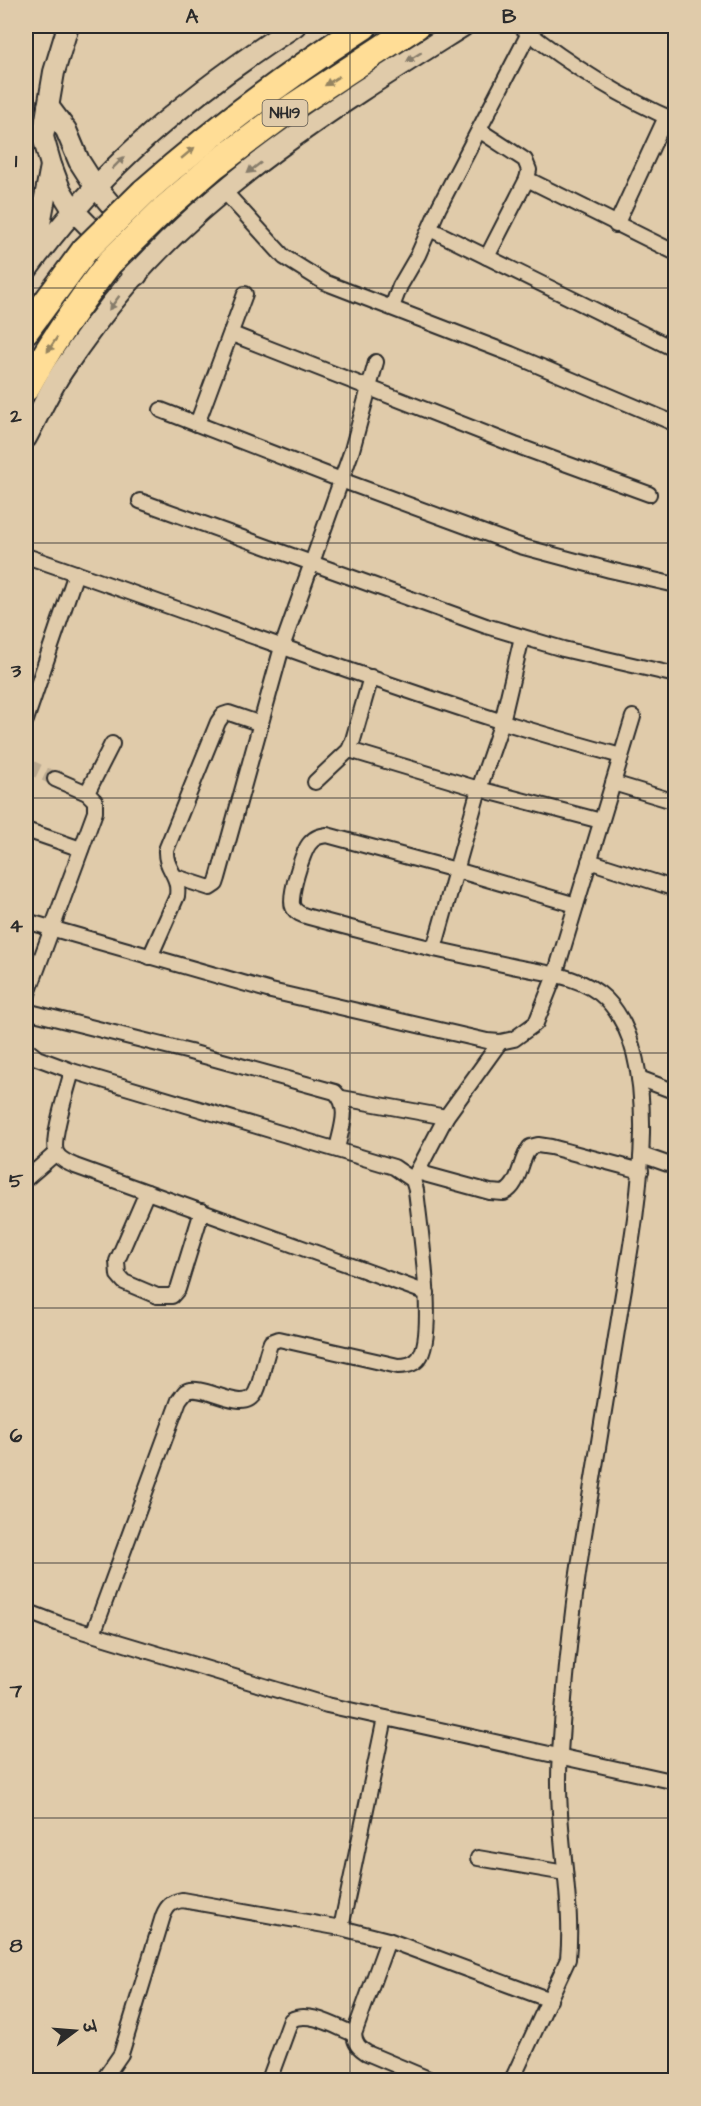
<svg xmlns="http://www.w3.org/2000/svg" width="701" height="2106" font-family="'Architects Daughter','Playpen Sans Deva',sans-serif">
	<rect width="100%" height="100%" fill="#e0cbaa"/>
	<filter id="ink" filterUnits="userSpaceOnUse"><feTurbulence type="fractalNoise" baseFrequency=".0167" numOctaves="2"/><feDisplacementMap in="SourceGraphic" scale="12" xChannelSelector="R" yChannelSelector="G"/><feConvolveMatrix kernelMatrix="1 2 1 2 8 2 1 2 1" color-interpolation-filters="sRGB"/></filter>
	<g filter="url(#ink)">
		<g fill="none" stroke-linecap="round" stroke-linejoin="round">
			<polyline stroke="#bcab91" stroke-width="14" stroke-dasharray="14 7" stroke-linecap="butt" points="26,765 55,779"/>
			<defs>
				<g id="street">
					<path d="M520,26C567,63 620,97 676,121"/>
					<polyline points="479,130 525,160 529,170 527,179 487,257"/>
					<polyline points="527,179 676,253"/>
					<polyline points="224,191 284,257 324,282 511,354 676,424"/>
					<polyline points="616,225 666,117"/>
					<polyline points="430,229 676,350"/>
					<polyline points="392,307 400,286 418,255 439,207 529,33"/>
					<polyline points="232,334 515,445 649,494"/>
					<polyline points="161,410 341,480 520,546 610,570 676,585"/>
					<polyline points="197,424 245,294"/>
					<polyline points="140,501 486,626 563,649 676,675"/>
					<path d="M26,556C185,610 342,671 503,722C542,734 581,745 621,756"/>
					<polyline points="26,720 76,573"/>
					<polyline points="349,750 479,789 601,821"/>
					<polyline points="315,782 349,750 353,740 371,677"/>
					<polyline points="613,783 676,802"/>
					<polyline points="87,793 112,744"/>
					<polyline points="26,830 81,849"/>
					<polyline points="589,861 676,889"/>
					<polyline points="176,877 210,888 216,884 218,878 282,647 352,450 376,362"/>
					<polyline points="26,921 271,991 487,1041 500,1042 514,1039 536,1023 555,975 633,717"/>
					<polyline points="434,949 479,789 502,722 522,637"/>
					<path d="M150,957L177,896C180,874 165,870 166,850L218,722L223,715L229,713L261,724"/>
					<polyline points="26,999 95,812 95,801 87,793 55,779"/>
					<path d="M26,1011L190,1052L335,1092C351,1107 341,1129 337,1149"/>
					<path d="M26,1049L37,1058L72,1071L394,1167L413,1180L416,1190C419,1222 437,1335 419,1358C414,1365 406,1366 398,1366L279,1339L271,1342C264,1358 263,1377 256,1392C244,1417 203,1381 185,1392C184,1393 180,1399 179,1400L93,1634"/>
					<path d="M72,1071C68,1087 51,1138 56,1152C59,1159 68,1163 75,1166L427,1293"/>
					<polyline points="639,1078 676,1092"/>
					<polyline points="342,1098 446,1117"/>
					<polyline points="642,1155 676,1167"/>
					<path d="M417,1172L490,1192L504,1193C521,1184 519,1161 530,1147L538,1145L551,1147L641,1171"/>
					<polyline points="414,1178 446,1117 500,1042"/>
					<polyline points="26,1179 56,1153"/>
					<polyline points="147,1192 117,1261 118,1275 124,1282 157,1296 172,1296 178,1289 202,1211"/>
					<polyline points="26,1611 62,1625 327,1705 676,1782"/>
					<polyline points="478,1858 565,1873"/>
					<polyline points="341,1928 388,1940 550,2000"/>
					<path d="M388,1940L354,2034C355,2044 359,2048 367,2053L431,2080"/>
					<path d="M103,2080L121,2054L126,2038L163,1916C167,1906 171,1902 182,1900L341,1928L385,1718"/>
					<path d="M269,2080L291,2020C309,2010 336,2027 354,2034"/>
					<path d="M512,2080L568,1959C571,1928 568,1899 565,1869C561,1830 557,1791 560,1753C565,1676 573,1598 586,1522C597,1452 609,1382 620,1312C633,1231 669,1063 606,999C583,976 545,973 516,967C488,961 461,955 434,949C392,939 350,928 309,917C302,915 296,913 293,907C288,898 303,850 310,843C315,837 320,836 327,835L456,870L576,905"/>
				</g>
				<g id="secondary">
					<polyline points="68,26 54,72 43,137 51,165 60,189 73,210 137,275"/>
					<polyline points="48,106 66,130 79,161 95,186 128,225"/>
					<polyline points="34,255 51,166"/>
					<path d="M26,271C101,168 189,94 295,26"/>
					<path d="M26,438C38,416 49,391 63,370C82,342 104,312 126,286C219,177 344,101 463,26"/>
				</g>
				<g id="highway">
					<path d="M144,192C214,130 286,76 364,26"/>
					<polyline points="163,210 215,165 294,106 416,26"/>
					<polyline points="26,330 85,250"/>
					<path d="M26,388C50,344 79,303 109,263"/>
				</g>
			</defs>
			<use href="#street" stroke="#2b2b2b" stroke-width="18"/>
			<use href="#secondary" stroke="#2b2b2b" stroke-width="24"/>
			<use href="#highway" stroke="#2b2b2b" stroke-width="30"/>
			<use href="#street" stroke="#e0cbaa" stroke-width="14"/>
			<use href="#secondary" stroke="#e0cbaa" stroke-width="20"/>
			<use href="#highway" stroke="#ffdd96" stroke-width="26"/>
			<defs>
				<g id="highway-bridge">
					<polyline points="85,250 144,192"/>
					<polyline points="109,263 163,210"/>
				</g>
			</defs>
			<use href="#highway-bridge" stroke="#2b2b2b" stroke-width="30" stroke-linecap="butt"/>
			<use href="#highway-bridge" stroke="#ffdd96" stroke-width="26"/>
		</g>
		<defs><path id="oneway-solid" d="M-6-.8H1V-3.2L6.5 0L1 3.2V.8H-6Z" transform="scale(1.5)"/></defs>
		<g fill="#867b6a">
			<use href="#oneway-solid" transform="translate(414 57) rotate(148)"/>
			<use href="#oneway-solid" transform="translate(118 163) rotate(-45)"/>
			<use href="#oneway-solid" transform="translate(254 168) rotate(142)"/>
			<use href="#oneway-solid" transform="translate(114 303) rotate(127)"/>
		</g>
		<g fill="#958460">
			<use href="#oneway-solid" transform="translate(332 81) rotate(147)"/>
			<use href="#oneway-solid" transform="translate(188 153) rotate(-40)"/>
			<use href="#oneway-solid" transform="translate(52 345) rotate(124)"/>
		</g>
	</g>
	<path fill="none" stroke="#2b2b2b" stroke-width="1.5" stroke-opacity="0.55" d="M350,26V2080M26,288H676M26,543H676M26,798H676M26,1053H676M26,1308H676M26,1563H676M26,1818H676"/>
	<g text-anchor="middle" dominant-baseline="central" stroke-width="6" stroke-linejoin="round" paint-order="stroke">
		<rect fill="#e0cbaa" stroke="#615b51" stroke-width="1.5" x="262.5" y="100" width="45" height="26" rx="4.5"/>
		<g font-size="16" font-weight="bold" fill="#2b2b2b">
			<text x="285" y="113">NH19</text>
		</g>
	</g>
	<rect width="701" height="2106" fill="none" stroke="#e0cbaa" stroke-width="66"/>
	<g transform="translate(75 2031) rotate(74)" stroke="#e0cbaa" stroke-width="4.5" paint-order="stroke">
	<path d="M0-4.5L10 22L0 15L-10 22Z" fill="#2b2b2b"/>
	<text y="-9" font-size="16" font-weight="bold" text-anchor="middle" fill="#2b2b2b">उ</text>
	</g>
	<rect x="33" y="33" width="635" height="2040" fill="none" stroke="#2b2b2b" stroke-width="2"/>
	<g font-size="20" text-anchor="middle" font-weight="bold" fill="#2b2b2b">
		<text x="192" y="23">A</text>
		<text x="509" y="23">B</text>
		<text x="16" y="167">1</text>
		<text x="16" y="422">2</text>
		<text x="16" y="677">3</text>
		<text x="16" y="932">4</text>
		<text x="16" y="1187">5</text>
		<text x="16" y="1442">6</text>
		<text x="16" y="1697">7</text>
		<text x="16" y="1952">8</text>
	</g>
</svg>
